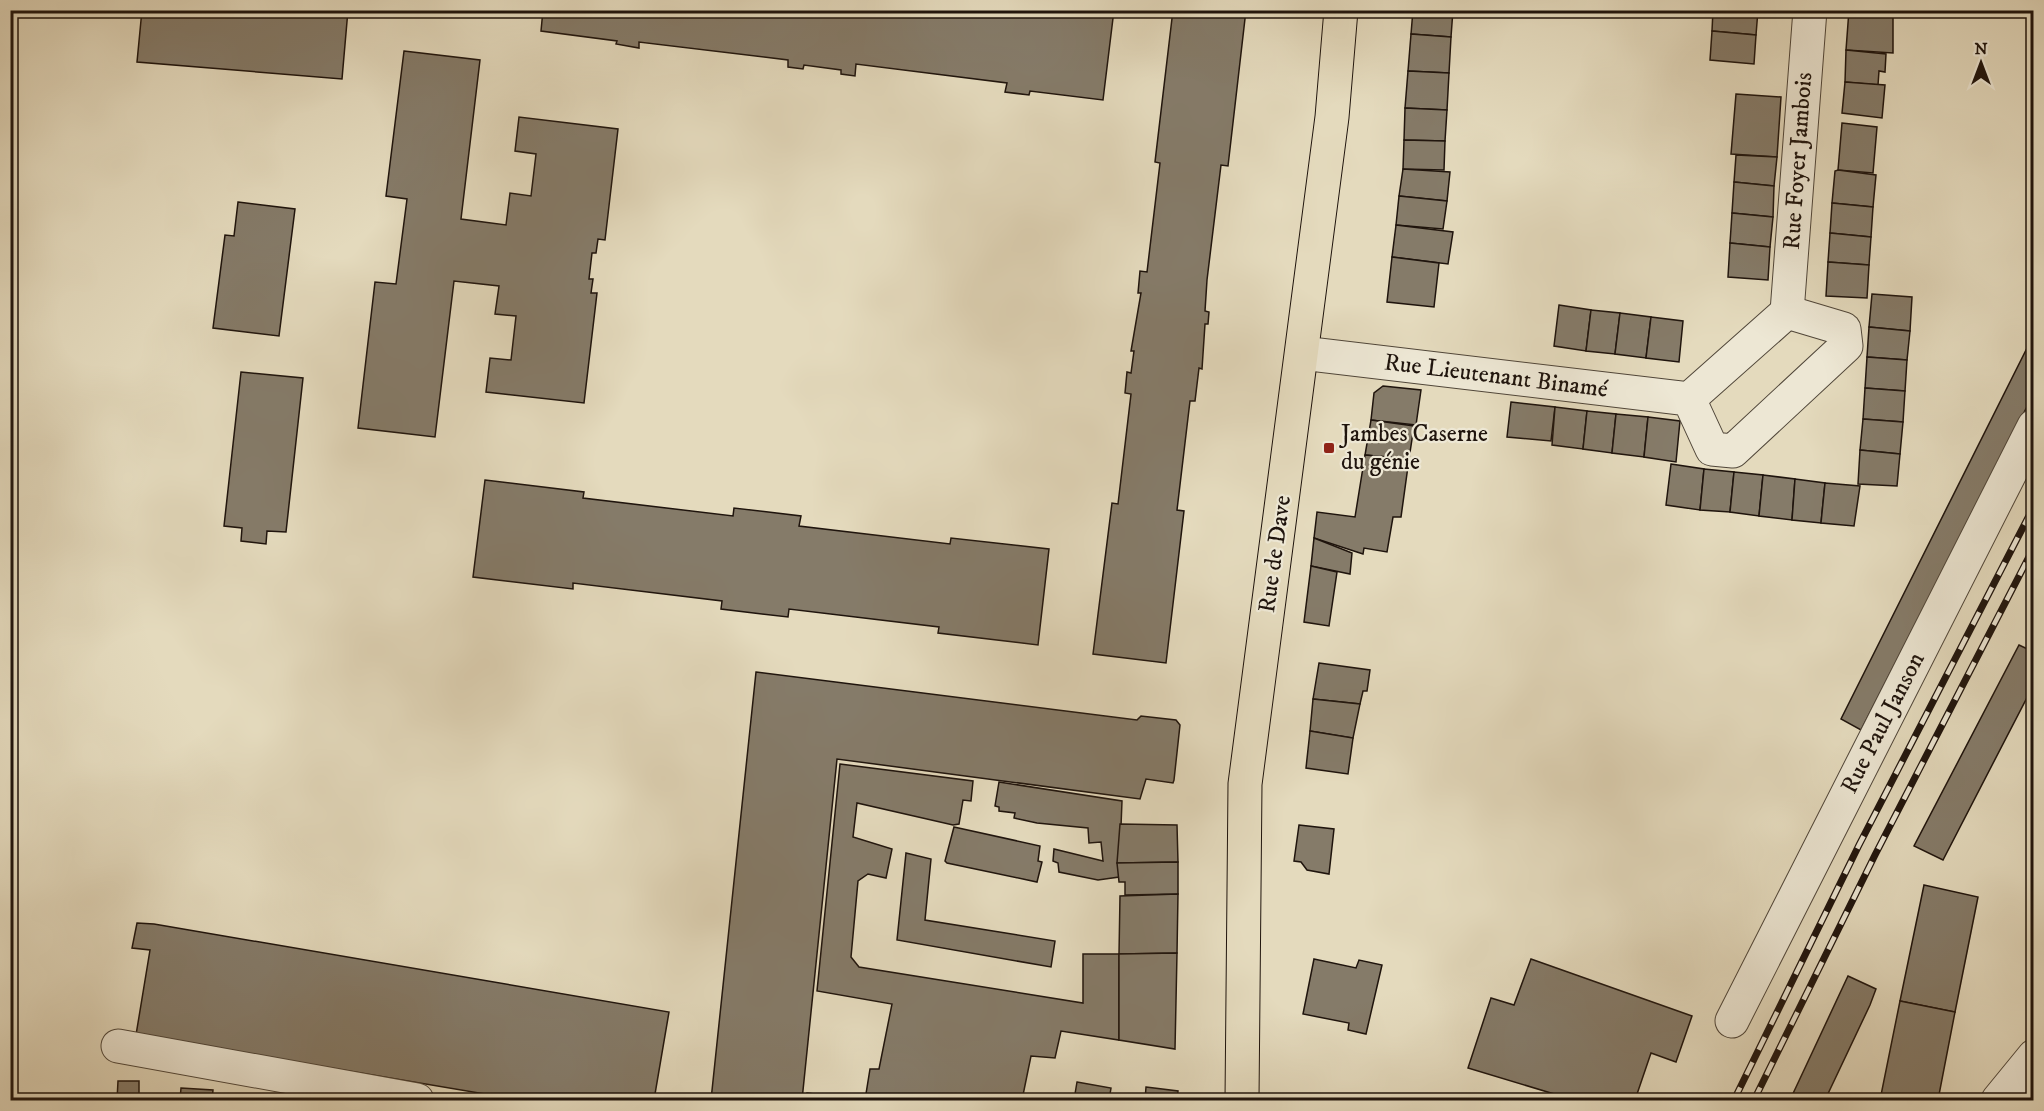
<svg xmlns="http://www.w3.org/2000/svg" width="2044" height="1111" font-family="'IM FELL DW Pica',serif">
	<rect width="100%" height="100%" fill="#e4dabd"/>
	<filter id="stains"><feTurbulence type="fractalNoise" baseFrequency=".00333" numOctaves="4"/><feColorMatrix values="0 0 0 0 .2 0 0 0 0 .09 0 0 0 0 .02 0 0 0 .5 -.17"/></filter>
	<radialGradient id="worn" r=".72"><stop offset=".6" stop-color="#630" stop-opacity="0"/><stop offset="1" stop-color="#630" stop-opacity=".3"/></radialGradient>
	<g fill="#857b69" stroke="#1f140d" stroke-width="1.5">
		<polygon points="142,10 348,10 342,79 137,62"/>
		<polygon points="543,10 1114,10 1103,100 1030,91 1029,95 1005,92 1007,83 856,64 855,76 841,74 841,70 804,65 803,69 788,67 788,60 639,42 639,48 616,44 617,41 541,31"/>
		<polygon points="1173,10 1246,10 1228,166 1221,165 1207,280 1205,311 1209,312 1208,324 1205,324 1202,369 1199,368 1195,401 1190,401 1177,510 1184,511 1166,663 1093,654 1112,503 1118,504 1131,394 1125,393 1127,372 1131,373 1134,351 1131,351 1141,293 1138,293 1140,271 1147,272 1160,163 1155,162"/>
		<polygon points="1413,10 1453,10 1451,37 1411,34"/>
		<polygon points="1713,10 1758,10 1756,35 1712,31"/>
		<polygon points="1849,10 1893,10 1893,53 1846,50"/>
		<polygon points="1712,31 1756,35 1754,64 1710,60"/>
		<polygon points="1411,34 1451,37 1449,73 1408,71"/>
		<polygon points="1846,50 1886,54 1885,72 1879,71 1878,85 1845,82"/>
		<polygon points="404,51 480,60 461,219 506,225 510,193 531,196 536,154 515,151 519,117 618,129 605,240 598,239 596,253 592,253 589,279 593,279 591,293 597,293 584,403 486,392 490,358 511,360 516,316 495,314 499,286 454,281 435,437 358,428 375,282 396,284 407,199 386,196"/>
		<polygon points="1408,71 1449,73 1447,110 1405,108"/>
		<polygon points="1845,82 1885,85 1882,118 1842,113"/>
		<polygon points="1736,94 1781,97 1777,157 1731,154"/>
		<polygon points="1405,108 1447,110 1445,141 1404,140"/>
		<polygon points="1842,123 1877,127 1873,173 1838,170"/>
		<polygon points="1404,140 1445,141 1444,170 1403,169"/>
		<polygon points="1736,155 1777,157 1774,186 1734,182"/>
		<polygon points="1403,169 1450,172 1447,201 1399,196"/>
		<polygon points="1838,170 1876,175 1873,207 1832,203 1835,171"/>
		<polygon points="1734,182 1774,186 1773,217 1732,213"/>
		<polygon points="1399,196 1447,201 1443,229 1396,225"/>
		<polygon points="238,202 295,209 279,336 213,328 225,235 234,236"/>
		<polygon points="1832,203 1873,207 1871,237 1830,233"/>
		<polygon points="1732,213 1773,217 1770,247 1730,243"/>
		<polygon points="1396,225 1453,232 1448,264 1392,257"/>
		<polygon points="1830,233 1871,237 1869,265 1828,262"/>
		<polygon points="1730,243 1770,247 1768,280 1728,277"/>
		<polygon points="1392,257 1439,263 1434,307 1387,302"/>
		<polygon points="1828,262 1869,265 1867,298 1826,296"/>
		<polygon points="1872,294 1912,297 1910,331 1869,327"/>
		<polygon points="1559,305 1591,310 1586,351 1554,346"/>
		<polygon points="1591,310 1620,313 1615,354 1586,351"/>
		<polygon points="1620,313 1651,317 1646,358 1615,354"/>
		<polygon points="1651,317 1683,321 1679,362 1646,358"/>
		<polygon points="1869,327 1910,331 1907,360 1867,357"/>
		<polygon points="2034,334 2034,393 1861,730 1841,719"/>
		<polygon points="1867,357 1907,360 1905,391 1865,388"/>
		<polygon points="241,372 303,378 286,532 267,531 266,544 241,541 242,528 224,526"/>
		<polygon points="1383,386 1421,390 1416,425 1371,420 1374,393"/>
		<polygon points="1865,388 1905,391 1903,422 1863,419"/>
		<polygon points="1511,402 1555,407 1551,441 1507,437"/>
		<polygon points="1555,407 1587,411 1583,449 1552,445"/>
		<polygon points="1587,411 1616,414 1612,453 1583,449"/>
		<polygon points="1616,414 1648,417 1644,457 1612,453"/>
		<polygon points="1648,417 1680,421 1676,462 1644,457"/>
		<polygon points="1863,419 1903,422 1900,454 1860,450"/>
		<polygon points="1371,420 1414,426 1409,459 1365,455"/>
		<polygon points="1860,450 1900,454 1897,486 1858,484"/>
		<polygon points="1365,455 1409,459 1401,517 1393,517 1387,552 1364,548 1363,554 1314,538 1317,512 1355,517"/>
		<polygon points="1671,464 1704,469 1700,510 1666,505"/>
		<polygon points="1704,469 1734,472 1730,512 1700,510"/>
		<polygon points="1734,472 1763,475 1759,516 1730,512"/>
		<polygon points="1763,475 1795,479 1792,520 1759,516"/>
		<polygon points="1795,479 1825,483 1821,523 1792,520"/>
		<polygon points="485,480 584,492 583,498 733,516 734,508 801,516 799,526 950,544 951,538 1049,549 1038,645 938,633 939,627 789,609 788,617 721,609 722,601 573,583 573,589 473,577"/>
		<polygon points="1825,483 1860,486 1854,526 1821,523"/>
		<polygon points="1314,538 1352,553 1350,574 1311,566"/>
		<polygon points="1311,566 1337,572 1329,626 1304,622"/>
		<polygon points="2019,645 2034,652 2034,684 1943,860 1914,846"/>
		<polygon points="1319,663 1370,670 1367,691 1363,691 1360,704 1313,699"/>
		<polygon points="756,672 1137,720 1141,716 1176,720 1180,725 1174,780 1173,783 1146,779 1140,799 837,759 802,1100 711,1100"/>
		<polygon points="1313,699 1360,704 1353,738 1310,731"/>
		<polygon points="1310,731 1353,738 1348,774 1306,768"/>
		<polygon points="840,764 973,781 971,801 963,800 959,824 953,825 857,803 853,837 892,849 886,878 868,874 858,881 851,957 859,967 1083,1003 1083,954 1119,954 1119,1040 1061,1031 1055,1058 1031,1056 1022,1100 865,1100 870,1069 879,1069 892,1004 817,991"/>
		<polygon points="999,782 1122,801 1119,877 1098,880 1059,872 1058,863 1053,861 1054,849 1103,861 1101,842 1089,843 1088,828 1037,823 1014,818 1015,813 999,811 999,807 995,806"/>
		<polygon points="1120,824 1177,825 1178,862 1117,863"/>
		<polygon points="1299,825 1334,829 1329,874 1307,870 1301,862 1294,861"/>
		<polygon points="954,827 1040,846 1038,861 1042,862 1037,882 947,863 945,861"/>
		<polygon points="906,853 931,859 925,920 1055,941 1051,967 897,940"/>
		<polygon points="1178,862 1178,894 1125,895 1125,882 1119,882 1117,863"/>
		<polygon points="1924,885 1978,897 1955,1012 1900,1001"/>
		<polygon points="1178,894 1177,953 1119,954 1120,896"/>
		<polygon points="137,923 154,924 669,1012 654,1100 521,1100 136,1035 150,950 132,948"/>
		<polygon points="1177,953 1175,1049 1119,1040 1119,954"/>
		<polygon points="1314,959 1356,968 1359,960 1382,965 1366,1034 1348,1030 1349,1023 1303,1014"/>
		<polygon points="1531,959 1692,1016 1676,1062 1651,1053 1635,1100 1574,1100 1468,1068 1491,998 1514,1005"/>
		<polygon points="1848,976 1876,989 1870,1005 1825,1100 1790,1100"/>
		<polygon points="1900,1001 1955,1012 1938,1100 1880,1100"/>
		<polygon points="118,1081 139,1081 139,1094 147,1095 147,1100 117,1100"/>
		<polygon points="1077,1082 1111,1088 1109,1100 1074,1100"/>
		<polygon points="1146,1087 1178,1091 1177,1100 1145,1100"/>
		<polygon points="181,1088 213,1090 212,1100 180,1100"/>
		<polygon points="807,1093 862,1100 806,1100"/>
		<polygon points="213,1094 234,1095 234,1100 212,1100"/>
		<polygon points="242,1097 273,1099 273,1100 241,1100"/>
	</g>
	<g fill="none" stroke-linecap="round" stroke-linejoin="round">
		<defs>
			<g id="minor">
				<polyline points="1787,312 1810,10"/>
				<polyline points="1302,353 1689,399 1787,312 1844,329 1846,346 1733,451 1712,449 1689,399"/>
				<polyline points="1732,1021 2034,426"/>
				<polyline points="118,1046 417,1100"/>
				<polyline points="1998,1100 2034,1056"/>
			</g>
			<polyline id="major" points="1242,1100 1245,784 1332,117 1341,10"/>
		</defs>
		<use href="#minor" stroke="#504639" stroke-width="35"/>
		<use href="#major" stroke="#1f140d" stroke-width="35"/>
		<use href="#minor" stroke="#ede7d4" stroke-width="33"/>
		<use href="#major" stroke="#e4dabd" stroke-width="33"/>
		<defs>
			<g id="rail">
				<polyline points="1734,1100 1859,845 2034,506"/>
				<polyline points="1754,1100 1875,855 2034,547"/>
			</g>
		</defs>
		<use href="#rail" stroke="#1f140d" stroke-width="7"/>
		<use href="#rail" stroke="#ede7d4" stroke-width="4.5" stroke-dasharray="14" stroke-linecap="butt"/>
	</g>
	<rect fill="#8f2418" stroke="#ede7d4" stroke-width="2" x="1323" y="442" width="12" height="12" rx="3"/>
	<g text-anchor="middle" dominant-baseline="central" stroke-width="4.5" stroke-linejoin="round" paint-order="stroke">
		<g font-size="24" fill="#1f140d" stroke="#ede7d4">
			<text transform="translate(1798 161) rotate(-86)">Rue Foyer Jambois</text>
			<text transform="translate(1496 376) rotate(7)">Rue Lieutenant Binamé</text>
			<text transform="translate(1275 554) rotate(-82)">Rue de Dave</text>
			<text transform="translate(1883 723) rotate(-63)">Rue Paul Janson</text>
		</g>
		<g font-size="24" fill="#1f140d" stroke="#ede7d4" text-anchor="start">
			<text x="1341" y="434">Jambes Caserne<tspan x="1341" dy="28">du génie</tspan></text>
		</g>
	</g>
	<rect width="2044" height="1111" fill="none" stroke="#e4dabd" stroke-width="36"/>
	<rect x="12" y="12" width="2020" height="1087" fill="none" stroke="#1f140d" stroke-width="3"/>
	<rect x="18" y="18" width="2008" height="1075" fill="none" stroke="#1f140d" stroke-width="1.5"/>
	<g transform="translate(1981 63)" stroke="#ede7d4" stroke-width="4.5" paint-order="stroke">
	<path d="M0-4.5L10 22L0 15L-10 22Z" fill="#1f140d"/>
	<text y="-9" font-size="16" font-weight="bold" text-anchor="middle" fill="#1f140d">N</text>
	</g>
	<rect width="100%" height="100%" filter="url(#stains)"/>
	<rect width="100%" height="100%" fill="url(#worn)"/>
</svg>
